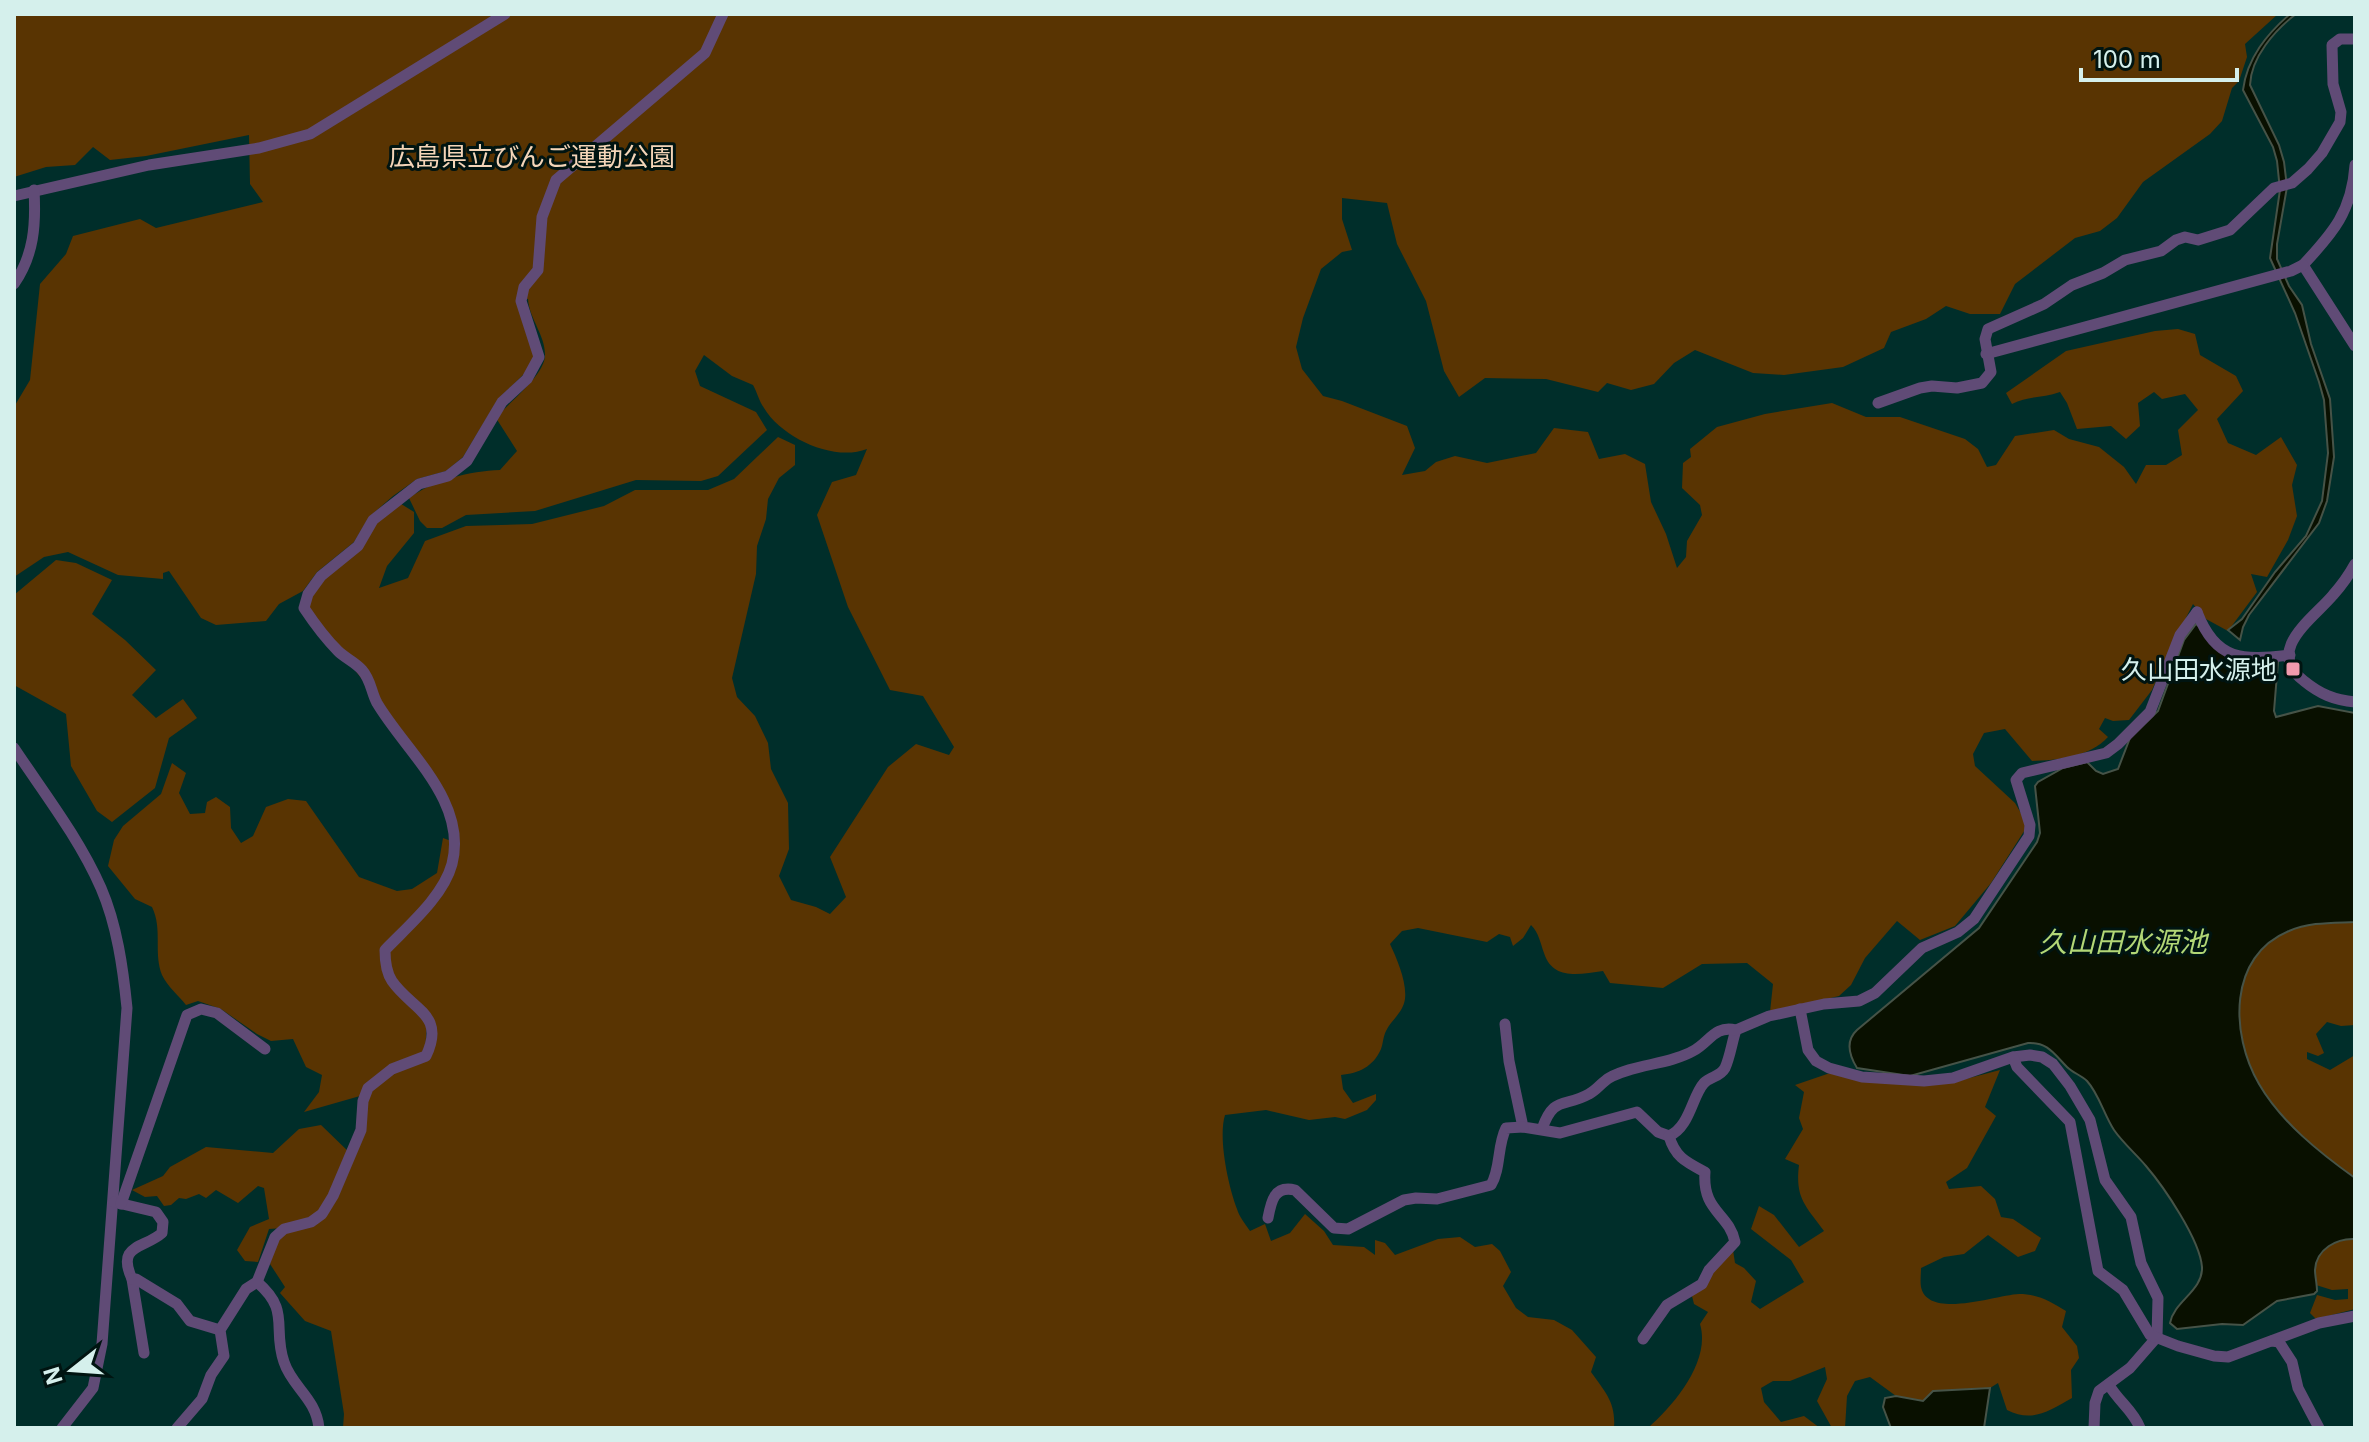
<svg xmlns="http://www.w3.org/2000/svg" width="2369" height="1442" font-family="Inter,'Noto Sans JP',sans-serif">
	<rect width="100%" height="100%" fill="#002e2a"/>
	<g fill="#593402">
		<path d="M14,14H2278L2245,44L2247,57L2239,81L2232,88L2222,121L2210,134L2143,182L2117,218L2100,231L2075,238L2015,284L2000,314H1970L1946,306L1926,319L1891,332L1884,348L1843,367L1784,375L1753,373L1695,350L1674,363L1654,384L1631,390L1607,383L1598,392L1546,379L1485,378L1459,397L1444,371L1426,301L1397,244L1387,203L1342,198V219L1352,250L1342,252L1321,269L1303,318L1296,347L1302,369L1323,396L1342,401L1407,426L1415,448L1402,475L1425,471L1436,462L1455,456L1487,463L1536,453L1554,428L1588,432L1599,459L1625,454L1645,464L1651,502L1666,534L1677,568L1686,557L1687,541L1702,515L1700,505L1682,488L1683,463L1691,457L1690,449L1717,427L1765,414L1832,403L1866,417H1900L1965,439L1978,449L1987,467L1996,465L2015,436L2054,430L2069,439L2099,447L2124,467L2136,484L2146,465H2166L2182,455L2178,430L2198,410L2185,394L2162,399L2154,392L2138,403L2140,426L2126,439L2111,426L2077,429L2067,403L2060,392C2043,398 2028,396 2012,404L2006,393L2066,351L2155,331L2178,329L2195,334L2200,355L2236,376L2243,391L2217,419L2228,443L2256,455L2281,437L2297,465L2292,485L2297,516L2288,540L2267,577L2251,574L2257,592L2228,631L2206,619L2193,604L2167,655L2152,690L2129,720L2113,721L2105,718L2099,729L2108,737C2090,757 2058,760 2032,761L2005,729L1984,733L1973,754L1975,766L2015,803L2028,825L1991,883L1955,926L1920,940L1897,921L1865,958L1851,985L1839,996L1770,1012L1773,984L1747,963L1702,964L1663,988L1610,983L1603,971C1580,974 1553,981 1544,953C1540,942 1539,933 1531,925L1523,938L1513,946L1510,937L1499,934L1487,942L1418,928L1402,931L1390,944C1397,959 1407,982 1405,999C1403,1013 1391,1020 1386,1031C1383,1037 1383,1044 1381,1049C1373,1067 1359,1073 1341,1075L1343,1089L1353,1103L1376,1094V1100L1367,1110L1345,1119L1335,1117L1309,1120L1266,1110L1225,1115C1218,1138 1228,1185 1237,1209C1239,1216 1245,1224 1250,1231L1265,1224L1271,1241L1290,1233L1305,1214L1324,1231L1333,1245L1364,1247L1375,1255V1240L1385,1243L1395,1255L1438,1239L1460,1237L1475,1247L1492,1244L1500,1251L1511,1272L1503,1286L1516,1308L1528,1317L1554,1320L1572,1330L1596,1357L1591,1372C1605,1392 1616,1402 1614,1428H343L344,1414L331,1331L305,1321L280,1293L285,1287L270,1264L277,1238L285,1231L313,1224L335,1197L370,1089L393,1071L427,1058L436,1029L393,979L387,950L454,867L450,811L378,700L307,608L310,595L375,522L398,502L414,512V533L387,566L379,588L408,578L425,541L466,526L532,524L604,506L635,490H708L734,479L778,437L795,445V465L779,478L768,499L766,519L757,546L756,574L732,678L737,697L755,716L768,743L771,769L788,803L789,849L779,876L791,900L816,907L830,914L846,897L830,857L888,767L916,744L949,755L954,747L923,696L890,690L848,607L817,515L832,482L856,475L867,449C834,462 782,438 764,408C759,401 757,392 753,385L732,376L704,355L695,371L700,386L756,412L767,430L718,476L701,481L636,480L535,511L466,515L442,528H427L420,521L409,498C434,480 470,471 500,470L517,451L496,418C509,402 546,375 545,354C545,335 529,318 528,299L517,298L516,301L530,341L534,357L532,362L523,375L498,399L463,457L446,471L417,479L393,496L369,517L354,542L317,572L303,591L279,604L266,621L216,625L201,618L169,571L163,573V579L118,575L68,552L44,557L14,577V407L30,380L40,284L66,254L73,236L140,219L156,228L263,202L250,184L249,135L146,156L110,160L93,147L75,165L46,167L14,177Z"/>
		<polygon points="56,560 76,563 112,580 92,614 125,640 156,670 132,695 156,718 183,699 197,718 169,738 155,788 112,822 97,811 71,766 66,714 14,685 14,595"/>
		<path d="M172,763L186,773L179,793L190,814L205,813L207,802L216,797L230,807L231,828L241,843L253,836L266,807L288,799L306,801L359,877L397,891L412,889L437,873L443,838L454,842L450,866L435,892L383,949L384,965L427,1019L425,1055L360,1096L304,1112L319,1092L322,1075L306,1067L293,1039L271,1041L257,1034L221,1009L198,1001L186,1005C179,996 167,986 162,975C153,952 163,930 152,907L135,899L108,866L114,840L123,826L161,794Z"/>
		<polygon points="2355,916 2355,1025 2341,1026 2327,1022 2316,1034 2324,1053 2318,1056 2307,1052 2307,1059 2330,1070 2355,1055 2355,1187 2328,1175 2239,1063 2228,983 2269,928"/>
		<path d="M2000,1070L1985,1107L1996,1116L1967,1168L1946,1182L1949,1189L1981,1186L1995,1199L2001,1217L2013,1219L2041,1238L2035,1251L2018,1257L1988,1235L1964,1254L1944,1257L1921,1268C1921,1274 1920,1281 1921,1287C1928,1320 1996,1295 2019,1294C2038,1294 2051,1302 2066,1311L2062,1327L2077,1346L2079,1358L2071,1370L2072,1398C2049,1411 2032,1423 2007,1410L1998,1383L1990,1388L1933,1391L1924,1401L1896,1396L1870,1377L1855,1381L1847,1396L1845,1428H1832L1817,1401L1827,1379L1825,1367L1790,1381H1773L1761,1388L1764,1402L1781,1422L1804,1416L1820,1428H1648C1675,1404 1711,1361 1700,1324L1708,1312L1694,1304L1692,1296L1733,1250L1735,1263L1744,1268L1756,1281L1751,1302L1760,1309L1804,1282L1791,1260L1751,1229L1759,1206L1774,1215L1799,1247L1824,1231C1805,1205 1795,1198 1799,1165L1785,1159L1803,1129L1799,1118L1804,1092L1795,1085L1830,1073L1958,1081Z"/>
		<polygon points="321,1125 351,1154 320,1213 283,1228 269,1229 258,1262 245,1261 237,1250 250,1227 269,1219 264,1188 258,1186 238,1203 216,1190 206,1198 199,1194 186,1199 179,1198 171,1205 164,1206 157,1196 145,1197 132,1190 163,1176 170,1167 206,1147 273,1153 299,1129"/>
		<polygon points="2355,1226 2355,1309 2316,1319 2310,1313 2317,1295 2335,1300 2348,1299 2348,1289 2332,1290 2316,1285 2312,1254"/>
	</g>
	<g fill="#091000" stroke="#465347" stroke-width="2">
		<path d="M2290,14H2296C2275,30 2251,57 2250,85L2279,145L2284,162L2287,187L2277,244V259L2289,286L2302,305L2311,344L2330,399L2334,457L2327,501L2319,523L2249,615L2243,627L2240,640L2228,630L2242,619L2275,572L2306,536L2322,501L2328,453L2324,400L2319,382L2295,313L2270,258L2280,190L2277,161L2273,147L2243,90C2247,58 2267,34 2290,14Z"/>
		<path d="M2196,624L2252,666L2260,662H2278L2274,711L2276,717L2318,706L2355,713V922C2333,923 2309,922 2289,931C2228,956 2230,1034 2259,1084C2281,1122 2320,1153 2355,1178V1239C2337,1238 2316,1249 2315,1270C2315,1276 2317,1284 2317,1291L2314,1294L2277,1301L2243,1325L2222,1324L2177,1329L2170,1323C2174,1301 2203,1291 2202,1267C2200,1240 2164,1187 2146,1166C2136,1154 2123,1143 2114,1130C2104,1115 2099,1094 2087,1081C2081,1075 2073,1073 2067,1067C2054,1054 2048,1042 2028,1043L1910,1076L1857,1068C1849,1055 1845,1041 1857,1030L1979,928L2037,842L2040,833L2035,786L2038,782L2063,768L2087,762L2096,771L2103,774L2118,769L2130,738L2158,711L2184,640Z"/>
		<polygon points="1990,1388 1984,1428 1891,1428 1883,1407 1885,1398 1896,1396 1923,1401 1933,1391"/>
	</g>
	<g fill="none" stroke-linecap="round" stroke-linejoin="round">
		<g stroke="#604b76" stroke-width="11">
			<path d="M2355,165C2352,211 2333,233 2303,265L2355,346"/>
			<polyline points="14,196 149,165 259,148 310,134 505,14"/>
			<path d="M14,284C34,255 36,225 34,190"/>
			<polyline points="1986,354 2291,271 2303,265"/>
			<polyline points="1878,403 1920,388 1932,386 1957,388 1982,383 1991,372 1985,339 1988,329 2044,304 2072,285 2103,273 2125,260 2161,251 2176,240 2185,237 2198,240 2230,230 2274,188 2292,183 2308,169 2322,153 2340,122 2341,112 2333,84 2332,45 2340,39 2355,39"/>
			<path d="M2355,564C2349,575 2341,586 2333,595C2313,619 2264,650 2304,681C2320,694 2334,700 2355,702"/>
			<path d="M2197,612C2216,662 2243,660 2290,655"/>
			<path d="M14,748C44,793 79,838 101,888C117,925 123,968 127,1008L102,1344L93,1388L62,1428"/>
			<polyline points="1800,1009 1808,1050 1816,1061 1829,1068 1862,1077 1924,1081 1953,1078 2013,1057 2030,1055 2042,1057 2053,1064 2070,1086 2090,1120 2105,1180 2131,1217 2141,1263 2158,1298 2157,1337 2130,1368 2099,1391 2095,1403 2094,1428"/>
			<path d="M1505,1024L1509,1061L1523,1127L1560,1133L1637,1112L1658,1132L1669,1136C1690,1127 1692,1096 1704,1083C1711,1076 1720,1077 1725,1068C1730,1057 1732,1042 1736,1030L1769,1016L1824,1004L1859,1001L1875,993L1922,948L1958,932L1974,919L2029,836L2030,825L2016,780L2022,773L2106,753L2118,744L2150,712L2180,635L2197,612"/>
			<polyline points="2013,1057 2017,1067 2070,1122 2098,1271 2123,1290 2150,1335 2178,1346 2214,1356 2228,1357 2319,1323 2355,1316"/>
			<path d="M1542,1129C1554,1095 1564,1108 1589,1094C1597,1090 1602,1082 1609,1078C1634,1064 1668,1065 1693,1051C1710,1042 1714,1025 1736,1030"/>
			<path d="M114,1202L156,1212L163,1222L162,1233C144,1249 116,1244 132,1279L144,1353"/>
			<polyline points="121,1204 187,1015 201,1009 217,1013 265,1049"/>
			<path d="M1268,1218C1271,1202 1274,1185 1295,1190L1334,1228L1348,1229L1404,1200L1416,1198L1437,1199L1491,1185C1501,1168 1497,1146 1506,1128L1523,1127"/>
			<polyline points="132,1279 136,1279 177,1304 190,1321 220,1330"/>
			<path d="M257,1282C291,1311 272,1327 284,1362C292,1387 316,1398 319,1428"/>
			<path d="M1643,1339L1667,1305L1702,1284L1709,1270L1735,1242C1729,1213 1702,1212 1705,1172C1686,1162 1675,1157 1669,1136"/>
			<polyline points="2272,1341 2279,1342 2292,1362 2298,1388 2319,1428"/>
			<path d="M2109,1385C2119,1402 2133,1410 2140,1428"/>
			<path d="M177,1428L202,1399L211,1375L224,1356L220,1330L246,1289L257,1282L275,1237L284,1229L311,1222L322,1214L333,1196L361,1130L363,1101L368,1088L392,1069L426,1056C446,1014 412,1010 392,981C386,972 385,960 385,950C408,926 443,897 452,864C468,801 406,752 377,703C371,692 371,680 362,670C355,662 345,658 338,651C325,638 314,623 304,608L308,594L321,576L358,546L373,520L419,484L448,476L467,461L502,402L527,379L539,357L521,301L524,287L538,270L542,217L556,180L705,53L723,14"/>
		</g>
	</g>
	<rect fill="#f29aad" stroke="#001411" stroke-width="3" x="2285" y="661" width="16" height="16" rx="4"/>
	<g text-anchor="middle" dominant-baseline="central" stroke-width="6" stroke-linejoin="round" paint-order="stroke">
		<g font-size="26" fill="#f4d5b8" stroke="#001411">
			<text x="532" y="156">広島県立びんご運動公園</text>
		</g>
		<g font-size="26" fill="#d5f0ec" stroke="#001411" text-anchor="end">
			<text x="2277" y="669">久山田水源地</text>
		</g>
		<g font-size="28" font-style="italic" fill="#b2d776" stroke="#001411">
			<text x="2123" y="942">久山田水源池</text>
		</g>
	</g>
	<rect width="2369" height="1442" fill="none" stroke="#d5f0ec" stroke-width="32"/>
	<g transform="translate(72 1370) rotate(253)" stroke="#001411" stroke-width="6" paint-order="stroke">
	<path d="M0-6L14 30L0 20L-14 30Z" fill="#d5f0ec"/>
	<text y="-12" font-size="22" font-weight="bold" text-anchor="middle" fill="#d5f0ec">N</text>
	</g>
	<path d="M2081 68v12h156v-12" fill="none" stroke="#d5f0ec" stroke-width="4"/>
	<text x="2093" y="68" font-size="24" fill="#d5f0ec" stroke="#001411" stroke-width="6" paint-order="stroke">100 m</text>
</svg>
